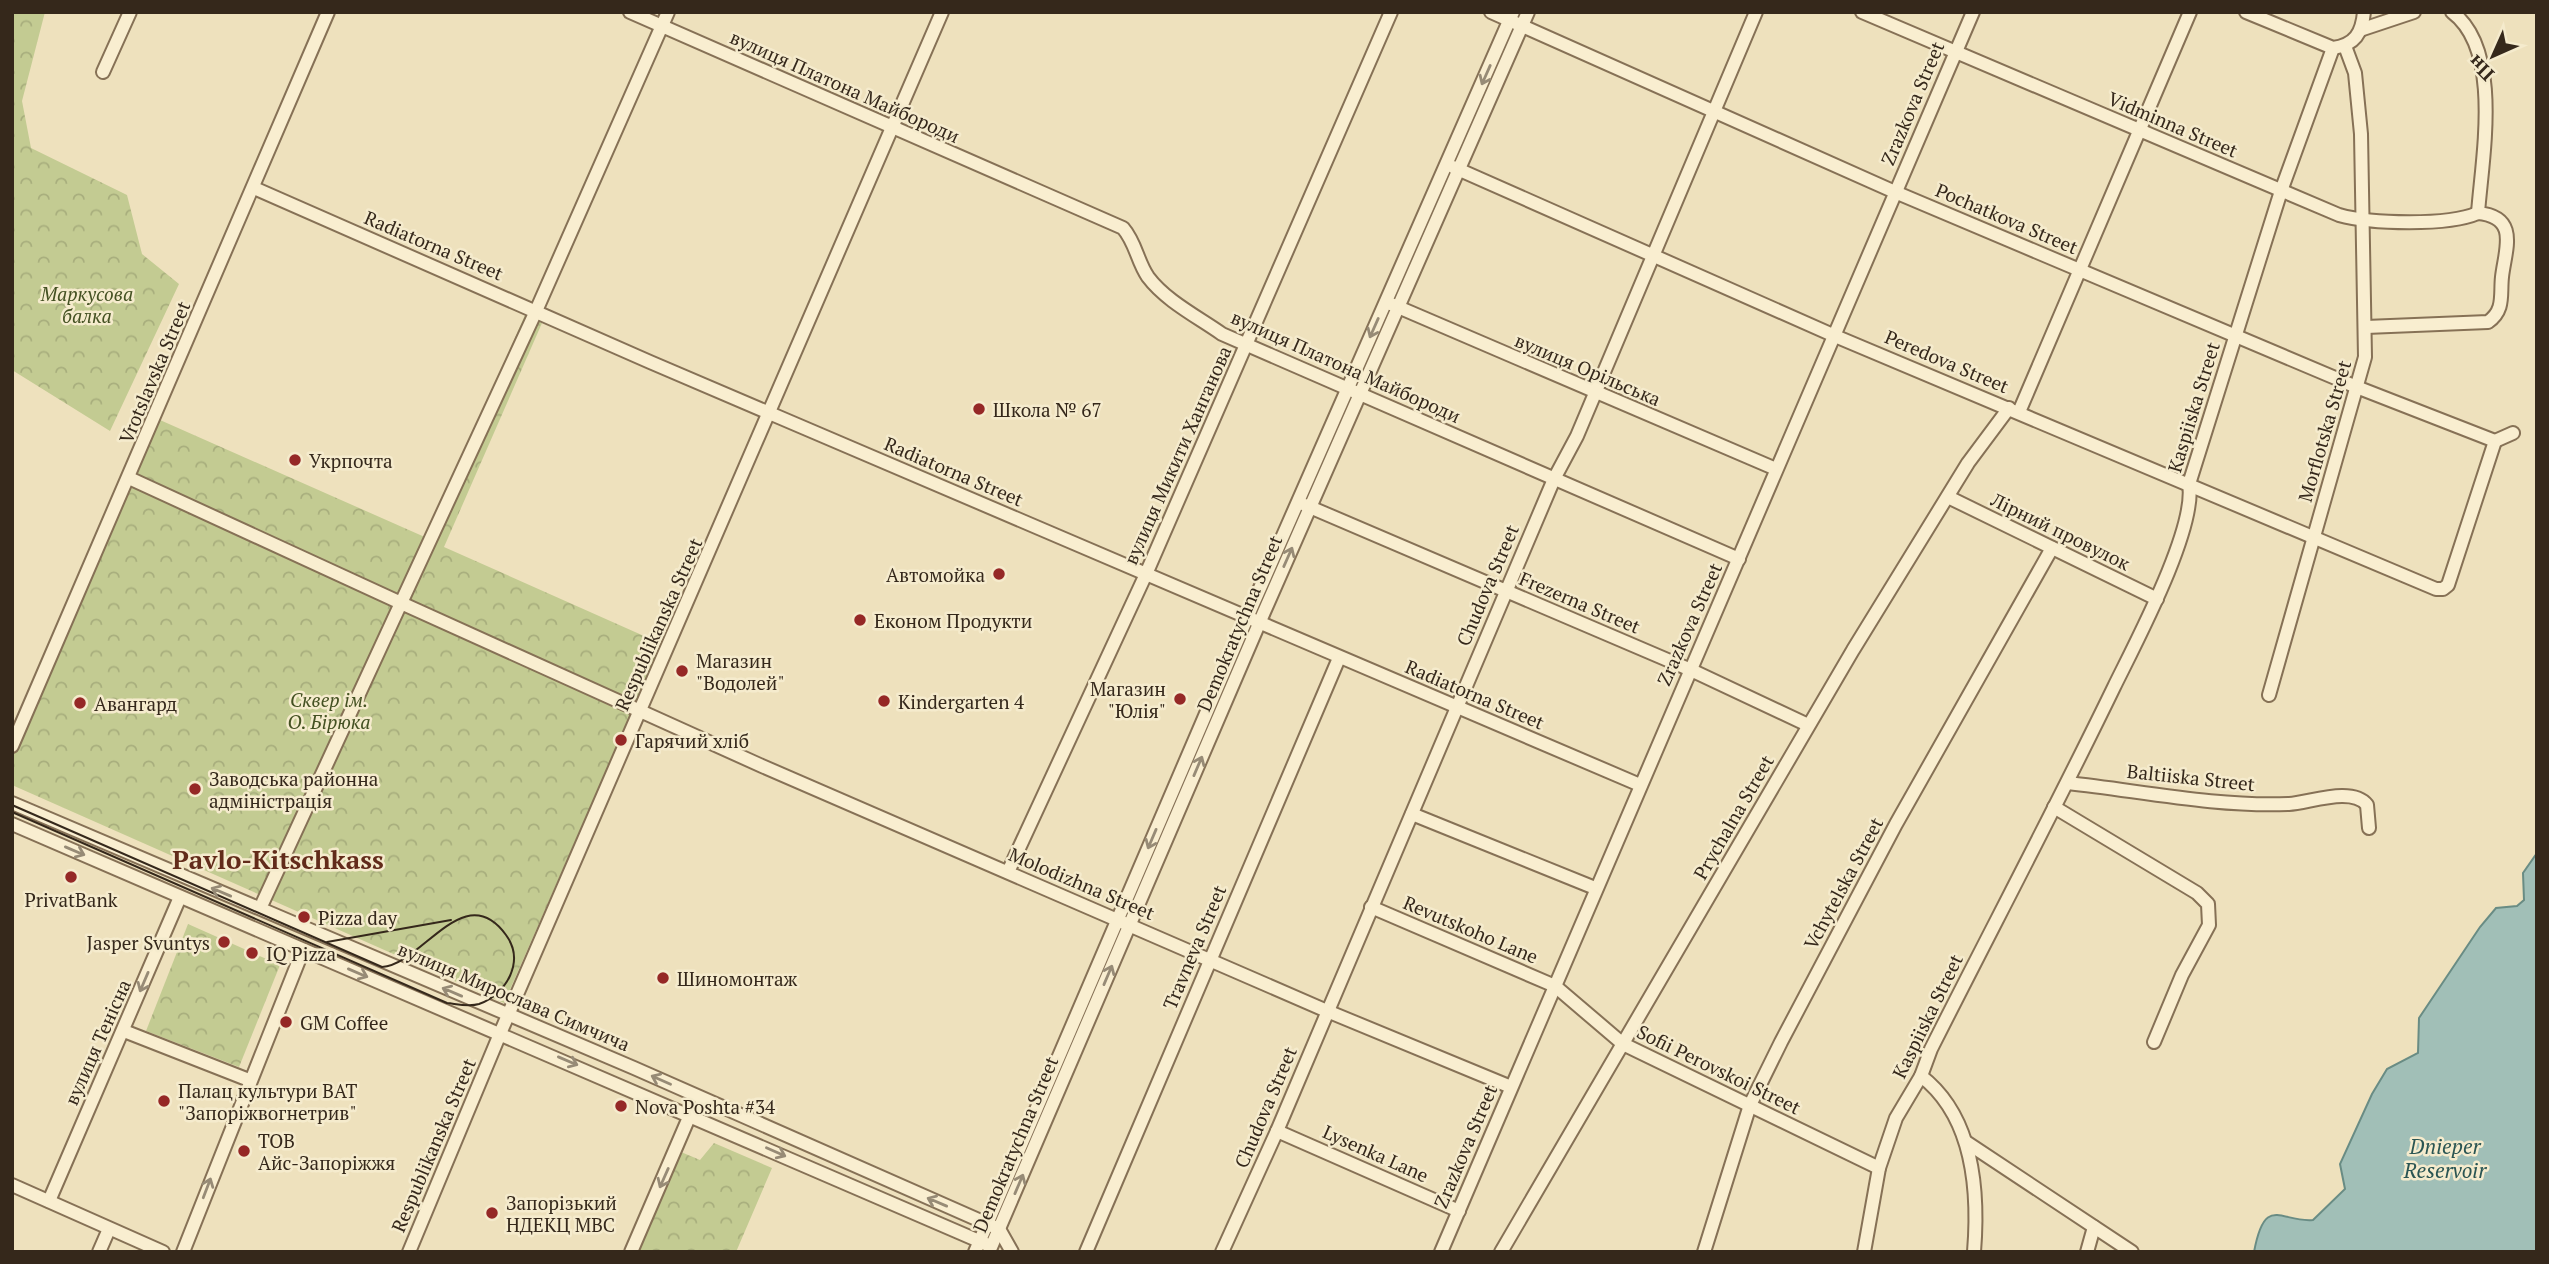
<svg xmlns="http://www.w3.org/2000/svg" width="2549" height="1264" font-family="'PT Serif',serif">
	<defs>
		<pattern id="forest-crowns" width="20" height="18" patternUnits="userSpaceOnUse" patternTransform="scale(1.75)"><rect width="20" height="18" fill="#c3cb92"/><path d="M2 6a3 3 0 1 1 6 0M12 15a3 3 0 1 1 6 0" fill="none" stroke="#a8ae7d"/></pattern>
	</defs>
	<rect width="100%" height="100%" fill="#eee1bd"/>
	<g fill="url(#forest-crowns)">
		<polygon points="12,12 45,12 22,101 31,148 127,195 142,254 179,284 110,431 12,370"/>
		<polygon points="525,315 542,323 444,547 662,644 504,1003 12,785 12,754 62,632 160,420 427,538"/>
		<polygon points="188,924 280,965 239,1067 146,1031"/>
		<polygon points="714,1143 772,1168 736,1252 638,1252 681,1152 700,1160"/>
	</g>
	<path fill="#a1bfb7" stroke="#698c84" stroke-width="2" d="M2537,853V1252H2254C2265,1193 2281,1223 2313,1220L2345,1189L2340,1164L2372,1094L2387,1069L2418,1053L2419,1018L2480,927L2496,908L2517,906L2524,900L2523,873Z"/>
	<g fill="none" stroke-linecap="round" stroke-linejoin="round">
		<defs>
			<g id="minor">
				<path d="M630,12L1123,228C1136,243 1137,261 1148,277C1166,301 1198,317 1222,334L1739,559"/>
				<polyline points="1491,12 1895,192 2359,388 2495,441 2513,433"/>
				<path d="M1862,12L2339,215C2371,224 2448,226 2478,213"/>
				<path d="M2246,12L2333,48C2355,45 2362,33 2364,12"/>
				<polyline points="2363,29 2414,12"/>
				<polyline points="103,72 130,12"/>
				<polyline points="1453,167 1835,336 2436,589 2443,589 2448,585 2495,441"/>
				<polyline points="254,188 650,362 1640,785"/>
				<polyline points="1391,304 1776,469"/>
				<path d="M2366,327L2488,322C2505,310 2500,295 2502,277C2505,250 2520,217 2478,213C2482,158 2503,50 2452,12"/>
				<polyline points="2019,412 2190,12"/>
				<polyline points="129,478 401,603 536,311 668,12"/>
				<polyline points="1948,497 2157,599"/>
				<polyline points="1305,505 1691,670 1808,725"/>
				<polyline points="2269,695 2365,357 2361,134 2355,73 2345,46"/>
				<polyline points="12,746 328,12"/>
				<path d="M2068,783C2141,791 2215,807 2289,804C2309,803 2352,786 2367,805L2369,828"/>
				<polyline points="12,803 634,1068 999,1229 1012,1252"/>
				<polyline points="2054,807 2197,893 2208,904 2209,925 2182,975 2154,1042"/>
				<polyline points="1412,814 1595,888"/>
				<polyline points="12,824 986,1244"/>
				<polyline points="1008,872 1146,574 1391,12"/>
				<polyline points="263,902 401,603 762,766 1327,1011 1511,1087"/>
				<polyline points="1371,907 1555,986 1623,1044 1879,1168"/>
				<polyline points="124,1031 249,1080"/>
				<path d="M1921,1076C1973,1116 1979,1191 1974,1252"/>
				<polyline points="1277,1131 1459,1211"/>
				<polyline points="1966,1142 2132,1252"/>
				<polyline points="12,1185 163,1252"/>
				<polyline points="49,1201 180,897"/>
				<polyline points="99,1252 109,1229"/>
				<polyline points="183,1252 303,950"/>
				<polyline points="409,1252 502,1029 942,12"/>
				<polyline points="631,1252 690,1115"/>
				<polyline points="975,1252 1253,604 1513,12"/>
				<polyline points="989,1252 1264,612 1528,12"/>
				<polyline points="1086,1252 1339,658"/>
				<polyline points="1222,1252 1277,1131 1554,479 1577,436 1756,12"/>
				<polyline points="1441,1252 1973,12"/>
				<polyline points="1501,1252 1853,650 1968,463 2009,408"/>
				<polyline points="1704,1252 1750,1105 1781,1042 1896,824 2052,548"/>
				<path d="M1864,1252L1879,1168L1896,1118L1921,1076L1931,1049C1992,928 2055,809 2114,687C2135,644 2197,528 2189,484L2281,191L2333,48"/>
				<polyline points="2087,1252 2094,1227"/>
			</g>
		</defs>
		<use href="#minor" stroke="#867156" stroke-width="16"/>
		<use href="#minor" stroke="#f9eed0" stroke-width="12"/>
		<g stroke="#35281b" stroke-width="2">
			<path d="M12,805L382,967C422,965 464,877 506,935C525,961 507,994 479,1004C469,1007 457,1004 447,1003L12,812"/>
			<polyline points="327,942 451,920"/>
		</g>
	</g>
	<defs><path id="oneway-shaft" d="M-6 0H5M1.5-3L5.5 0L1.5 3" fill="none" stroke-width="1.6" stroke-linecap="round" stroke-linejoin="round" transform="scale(1.75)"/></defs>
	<g stroke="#978b76">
		<use href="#oneway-shaft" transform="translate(1486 75) rotate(114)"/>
		<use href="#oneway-shaft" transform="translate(1374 328) rotate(114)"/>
		<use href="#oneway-shaft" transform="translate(1288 557) rotate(-66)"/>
		<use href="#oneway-shaft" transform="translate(1198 766) rotate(-67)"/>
		<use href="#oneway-shaft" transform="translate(1152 839) rotate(113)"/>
		<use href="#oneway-shaft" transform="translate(75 851) rotate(23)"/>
		<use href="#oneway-shaft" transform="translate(221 892) rotate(-157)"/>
		<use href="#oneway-shaft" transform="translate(358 973) rotate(23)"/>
		<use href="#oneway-shaft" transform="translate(1108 975) rotate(-67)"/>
		<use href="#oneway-shaft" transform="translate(144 982) rotate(113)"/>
		<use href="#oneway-shaft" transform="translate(452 992) rotate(-157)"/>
		<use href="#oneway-shaft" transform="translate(568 1061) rotate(23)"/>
		<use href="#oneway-shaft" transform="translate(661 1080) rotate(-156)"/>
		<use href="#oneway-shaft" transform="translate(776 1152) rotate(24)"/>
		<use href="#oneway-shaft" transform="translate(664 1178) rotate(114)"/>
		<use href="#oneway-shaft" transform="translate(1019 1184) rotate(-67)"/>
		<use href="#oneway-shaft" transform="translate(207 1188) rotate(-69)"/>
		<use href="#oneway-shaft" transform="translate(937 1202) rotate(-157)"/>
	</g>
	<g fill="#952826" stroke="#f5ebcd" stroke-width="2.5">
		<circle cx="979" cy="409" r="7"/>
		<circle cx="295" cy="460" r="7"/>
		<circle cx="999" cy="574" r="7"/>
		<circle cx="860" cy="620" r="7"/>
		<circle cx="682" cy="671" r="7"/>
		<circle cx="1180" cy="699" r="7"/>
		<circle cx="884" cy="701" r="7"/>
		<circle cx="80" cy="703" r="7"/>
		<circle cx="621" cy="740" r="7"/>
		<circle cx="195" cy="789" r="7"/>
		<circle cx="71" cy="877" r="7"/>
		<circle cx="304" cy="917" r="7"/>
		<circle cx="224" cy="942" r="7"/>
		<circle cx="252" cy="953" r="7"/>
		<circle cx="663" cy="978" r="7"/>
		<circle cx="286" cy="1022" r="7"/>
		<circle cx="164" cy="1101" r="7"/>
		<circle cx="621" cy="1106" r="7"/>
		<circle cx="244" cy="1151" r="7"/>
		<circle cx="492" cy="1213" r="7"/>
	</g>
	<g text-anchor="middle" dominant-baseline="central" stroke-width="5" stroke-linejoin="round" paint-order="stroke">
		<g font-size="19" fill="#35281b" stroke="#f5ebcd">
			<text transform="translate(845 86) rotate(24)">вулиця Платона Майбороди</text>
			<text transform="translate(1912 103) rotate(-67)">Zrazkova Street</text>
			<text transform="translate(2173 124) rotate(23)">Vidminna Street</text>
			<text transform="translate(2007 218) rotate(23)">Pochatkova Street</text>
			<text transform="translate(434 245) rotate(23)">Radiatorna Street</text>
			<text transform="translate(1947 361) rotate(23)">Peredova Street</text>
			<text transform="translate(1346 366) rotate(24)">вулиця Платона Майбороди</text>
			<text transform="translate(1588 369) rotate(23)">вулиця Орільська</text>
			<text transform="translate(154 372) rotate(-67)">Vrotslavska Street</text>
			<text transform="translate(2193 407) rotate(-73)">Kaspiiska Street</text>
			<text transform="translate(2324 431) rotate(-74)">Morflotska Street</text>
			<text transform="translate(1177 455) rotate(-66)">вулиця Микити Ханганова</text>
			<text transform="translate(954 471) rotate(23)">Radiatorna Street</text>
			<text transform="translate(2061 531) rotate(26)">Лірний провулок</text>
			<text transform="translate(1487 585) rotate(-67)">Chudova Street</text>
			<text transform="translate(1580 602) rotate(23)">Frezerna Street</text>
			<text transform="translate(1239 623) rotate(-67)">Demokratychna Street</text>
			<text transform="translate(658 624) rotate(-66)">Respublikanska Street</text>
			<text transform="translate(1689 624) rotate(-66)">Zrazkova Street</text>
			<text transform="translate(1475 694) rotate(23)">Radiatorna Street</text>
			<text transform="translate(2191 777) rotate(6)">Baltiiska Street</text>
			<text transform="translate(1733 817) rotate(-60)">Prychalna Street</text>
			<text transform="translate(1082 883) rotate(23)">Molodizhna Street</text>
			<text transform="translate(1843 883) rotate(-62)">Vchytelska Street</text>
			<text transform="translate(1471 929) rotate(23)">Revutskoho Lane</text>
			<text transform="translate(1194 947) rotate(-67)">Travneva Street</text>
			<text transform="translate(514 996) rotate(23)">вулиця Мирослава Симчича</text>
			<text transform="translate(1927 1016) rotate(-64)">Kaspiiska Street</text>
			<text transform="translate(97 1042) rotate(-66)">вулиця Тенісна</text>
			<text transform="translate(1719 1069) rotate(26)">Sofii Perovskoi Street</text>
			<text transform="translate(1265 1107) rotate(-67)">Chudova Street</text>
			<text transform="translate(1015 1144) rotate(-67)">Demokratychna Street</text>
			<text transform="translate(433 1145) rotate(-67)">Respublikanska Street</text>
			<text transform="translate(1465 1146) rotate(-67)">Zrazkova Street</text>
			<text transform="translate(1376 1153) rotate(24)">Lysenka Lane</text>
		</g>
		<g font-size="19" font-style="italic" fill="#445122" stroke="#f5ebcd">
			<text x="87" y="293">Маркусова<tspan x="87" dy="22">балка</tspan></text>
			<text x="329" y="699">Сквер ім.<tspan x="329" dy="22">О. Бірюка</tspan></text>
		</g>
		<g font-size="19" fill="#35281b" stroke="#f5ebcd" text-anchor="start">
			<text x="993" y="409">Школа № 67</text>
			<text x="309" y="460">Укрпочта</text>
			<text x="985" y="574" text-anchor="end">Автомойка</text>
			<text x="874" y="620">Економ Продукти</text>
			<text x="696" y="660">Магазин<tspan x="696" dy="22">"Водолей"</tspan></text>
			<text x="1166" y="688" text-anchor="end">Магазин<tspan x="1166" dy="22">"Юлія"</tspan></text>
			<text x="898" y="701">Kindergarten 4</text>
			<text x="94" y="703">Авангард</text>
			<text x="635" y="740">Гарячий хліб</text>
			<text x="209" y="778">Заводська районна<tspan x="209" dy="22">адміністрація</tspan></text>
			<text x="71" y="899" text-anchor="middle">PrivatBank</text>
			<text x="318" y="917">Pizza day</text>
			<text x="210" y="942" text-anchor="end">Jasper Svuntys</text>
			<text x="266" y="953">IQ Pіzza</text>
			<text x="677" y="978">Шиномонтаж</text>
			<text x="300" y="1022">GM Coffee</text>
			<text x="178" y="1090">Палац культури ВАТ<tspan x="178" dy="22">"Запоріжвогнетрив"</tspan></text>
			<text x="635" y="1106">Nova Poshta #34</text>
			<text x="258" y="1140">ТОВ<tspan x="258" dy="22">Айс-Запоріжжя</tspan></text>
			<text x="506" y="1202">Запорізький<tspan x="506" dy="22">НДЕКЦ МВС</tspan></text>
		</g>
		<g font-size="21" font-style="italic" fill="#2a5553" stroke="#f5ebcd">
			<text x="2445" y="1146">Dnieper<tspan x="2445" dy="24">Reservoir</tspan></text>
		</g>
		<g font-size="26" font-weight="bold" fill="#622b1a" stroke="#f5ebcd">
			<text x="278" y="859">Pavlo-Kitschkass</text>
		</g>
	</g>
	<rect width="2549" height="1264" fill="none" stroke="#35281b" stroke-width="28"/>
	<g transform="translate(2493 56) rotate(225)" stroke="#f5ebcd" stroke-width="5" paint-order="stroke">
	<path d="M0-5L12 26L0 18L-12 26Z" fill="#35281b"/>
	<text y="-10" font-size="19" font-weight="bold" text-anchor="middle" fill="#35281b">Пн</text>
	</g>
</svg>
